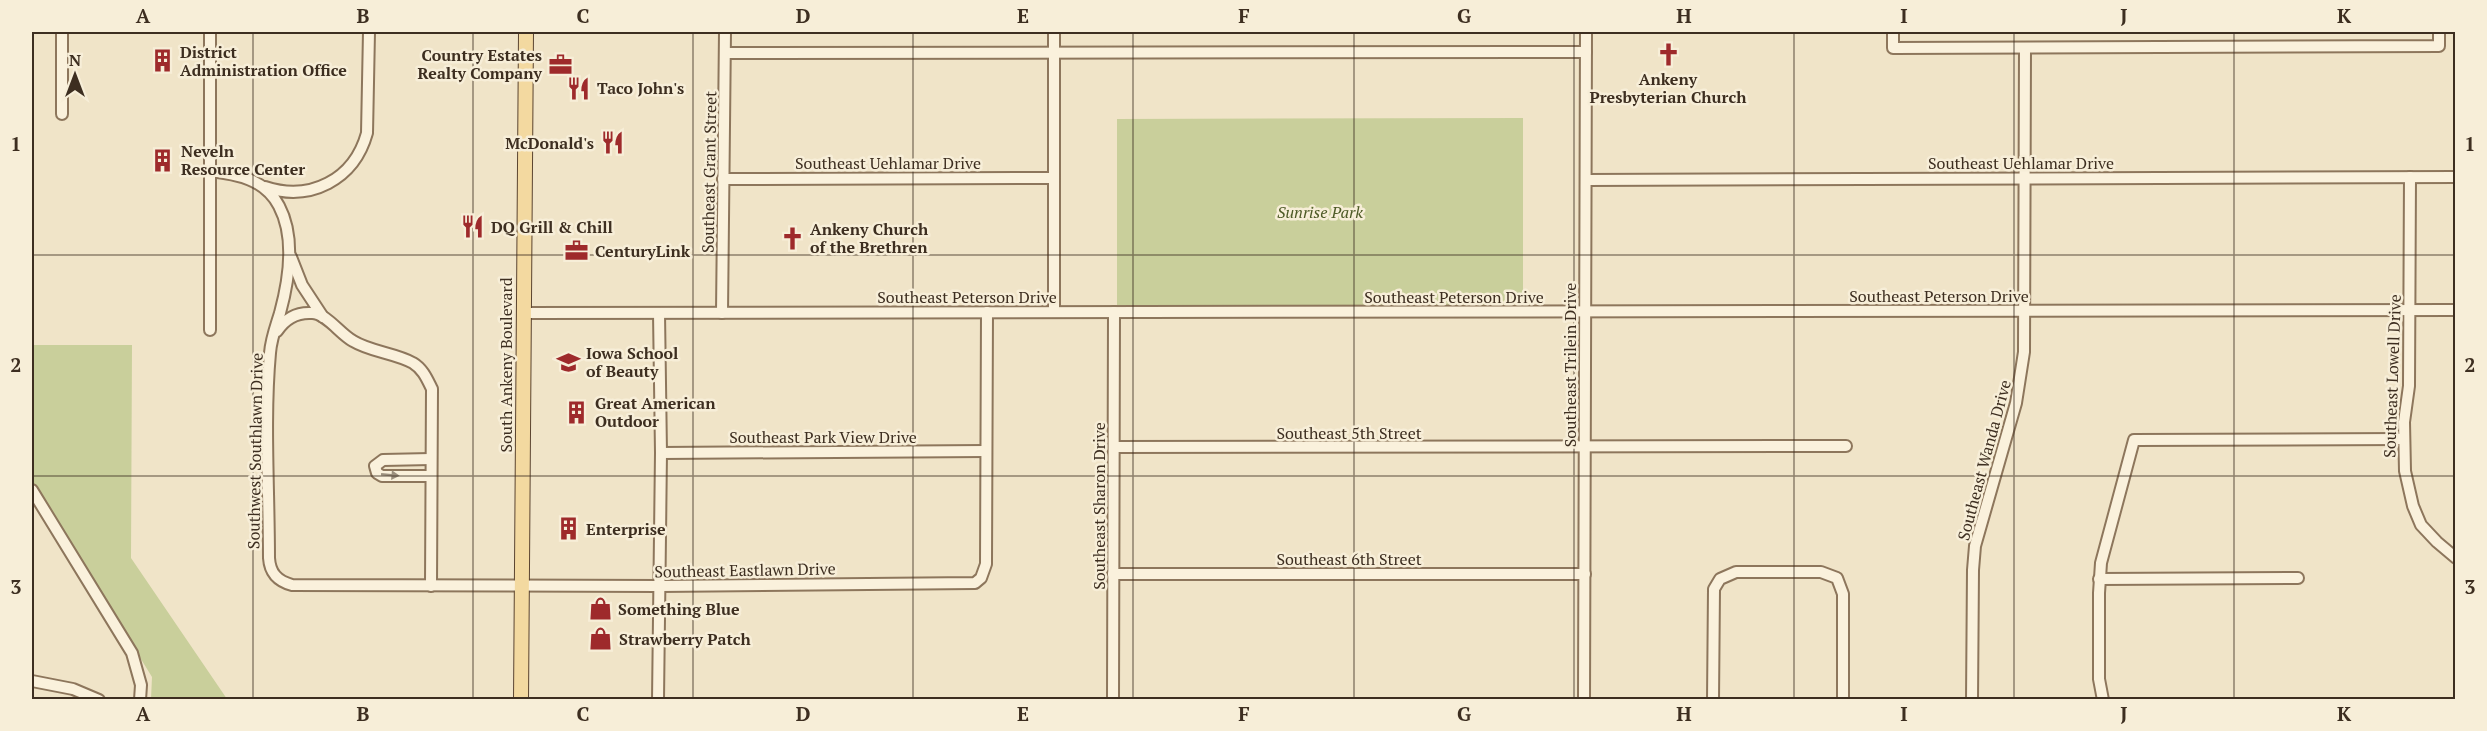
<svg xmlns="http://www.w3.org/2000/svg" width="2487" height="731" font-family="'PT Serif',serif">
	<rect width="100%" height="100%" fill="#f0e4c8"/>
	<g fill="#c9cf9b">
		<polygon points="1523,118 1523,306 1117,306 1117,119"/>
		<polygon points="32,345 132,345 131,558 227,699 151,699 152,677 32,482"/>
	</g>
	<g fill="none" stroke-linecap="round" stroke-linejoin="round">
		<defs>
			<g id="minor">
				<polyline points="1054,32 1054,312"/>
				<polyline points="1893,32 1893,48 2439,46 2439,32"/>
				<polyline points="725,53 1586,52"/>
				<polyline points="62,114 62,32"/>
				<path d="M209,171C237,174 265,179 279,206C296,238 289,280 280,313C276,326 271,339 270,353C264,419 269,491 269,558C270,573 277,581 292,585L660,586L975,583L981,578L986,564L987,312"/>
				<polyline points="2410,177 2409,386 2404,422 2405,471 2413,506 2421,525 2437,542 2456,558"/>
				<polyline points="723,179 1054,178"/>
				<polyline points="1586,180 2456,177"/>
				<path d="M265,187C310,202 354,180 367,133L369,32"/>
				<polyline points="291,257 302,285 323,317"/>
				<polyline points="523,313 2456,310"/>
				<polyline points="722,313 725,32"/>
				<polyline points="210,330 210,32"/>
				<path d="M277,331C285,319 297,312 312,313C326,313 340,334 353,341C371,352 395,353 413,363C423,369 427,379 432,389L431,586"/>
				<polyline points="1114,447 1846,446"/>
				<polyline points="661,453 986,451"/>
				<polyline points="431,476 382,476 377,473 375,466 383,460 431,459"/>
				<polyline points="32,490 132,653 141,685 140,700"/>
				<polyline points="1113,574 1585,574"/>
				<polyline points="2099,579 2298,578"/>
				<polyline points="32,681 73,689 99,700"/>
				<polyline points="658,700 661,453 659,313"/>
				<polyline points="1113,700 1114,312"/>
				<polyline points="1584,700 1586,32"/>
				<polyline points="1713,700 1714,589 1720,579 1736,572 1821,572 1837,578 1843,594 1843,700"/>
				<polyline points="1972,700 1973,570 1975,546 2016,403 2024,352 2025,48"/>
				<polyline points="2103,700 2099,679 2099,593 2101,563 2134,440 2404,439"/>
			</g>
			<polyline id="major" points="521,700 526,32"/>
		</defs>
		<use href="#minor" stroke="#8d765c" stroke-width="14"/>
		<use href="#major" stroke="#5b4430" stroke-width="16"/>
		<use href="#minor" stroke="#faf1dc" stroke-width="10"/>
		<use href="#major" stroke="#f3d9a0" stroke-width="14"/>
	</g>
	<defs><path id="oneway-solid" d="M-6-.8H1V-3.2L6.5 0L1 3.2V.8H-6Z" transform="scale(1.5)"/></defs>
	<use fill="#9c907e" href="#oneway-solid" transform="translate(390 475) rotate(5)"/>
	<path fill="none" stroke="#3d2e20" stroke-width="1.5" stroke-opacity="0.55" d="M253,32V700M473,32V700M693,32V700M913,32V700M1133,32V700M1354,32V700M1574,32V700M1794,32V700M2014,32V700M2234,32V700M32,255H2456M32,476H2456"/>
	<defs>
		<symbol id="church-bare" viewBox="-9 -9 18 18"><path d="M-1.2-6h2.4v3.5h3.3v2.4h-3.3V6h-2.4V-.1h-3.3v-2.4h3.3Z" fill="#9e2a2b" stroke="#f7eed8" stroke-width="2.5" paint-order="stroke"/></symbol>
		<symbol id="building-bare" viewBox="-9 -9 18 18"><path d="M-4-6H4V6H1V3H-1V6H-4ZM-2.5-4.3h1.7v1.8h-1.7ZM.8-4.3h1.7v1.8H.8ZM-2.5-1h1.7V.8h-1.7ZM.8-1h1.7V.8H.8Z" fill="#9e2a2b" stroke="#f7eed8" stroke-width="2.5" paint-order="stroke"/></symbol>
		<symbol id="office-bare" viewBox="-9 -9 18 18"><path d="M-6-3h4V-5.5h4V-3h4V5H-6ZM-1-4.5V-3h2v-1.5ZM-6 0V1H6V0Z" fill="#9e2a2b" stroke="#f7eed8" stroke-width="2.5" paint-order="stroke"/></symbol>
		<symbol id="restaurant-bare" viewBox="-9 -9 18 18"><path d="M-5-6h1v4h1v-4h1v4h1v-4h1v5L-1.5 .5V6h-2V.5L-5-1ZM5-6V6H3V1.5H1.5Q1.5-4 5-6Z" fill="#9e2a2b" stroke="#f7eed8" stroke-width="2.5" paint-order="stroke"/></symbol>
		<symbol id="school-bare" viewBox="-9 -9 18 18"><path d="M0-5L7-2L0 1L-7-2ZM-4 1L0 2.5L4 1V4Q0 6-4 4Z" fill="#9e2a2b" stroke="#f7eed8" stroke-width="2.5" paint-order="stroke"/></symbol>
		<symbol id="shop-bare" viewBox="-9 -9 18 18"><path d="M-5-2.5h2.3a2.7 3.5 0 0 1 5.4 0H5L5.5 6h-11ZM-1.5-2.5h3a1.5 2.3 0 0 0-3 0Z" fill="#9e2a2b" stroke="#f7eed8" stroke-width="2.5" paint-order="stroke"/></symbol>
	</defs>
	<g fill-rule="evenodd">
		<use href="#church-bare" x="1652" y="38" width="33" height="33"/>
		<use href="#building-bare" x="146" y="44" width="33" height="33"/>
		<use href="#office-bare" x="544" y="48" width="33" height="33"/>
		<use href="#restaurant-bare" x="562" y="72" width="33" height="33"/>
		<use href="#restaurant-bare" x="596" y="126" width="33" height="33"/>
		<use href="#building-bare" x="146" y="144" width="33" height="33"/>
		<use href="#restaurant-bare" x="456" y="210" width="33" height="33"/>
		<use href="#church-bare" x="776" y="222" width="33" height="33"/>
		<use href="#office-bare" x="560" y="234" width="33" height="33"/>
		<use href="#school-bare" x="552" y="346" width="33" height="33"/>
		<use href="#building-bare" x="560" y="396" width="33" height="33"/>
		<use href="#building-bare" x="552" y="512" width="33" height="33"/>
		<use href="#shop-bare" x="584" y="592" width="33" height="33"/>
		<use href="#shop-bare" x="584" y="622" width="33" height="33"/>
	</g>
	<g text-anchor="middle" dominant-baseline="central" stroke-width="5" stroke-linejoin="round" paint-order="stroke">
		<g font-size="16" font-weight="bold" fill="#3d2e20" stroke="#f7eed8" text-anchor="start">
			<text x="180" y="52">District<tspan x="180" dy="18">Administration Office</tspan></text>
			<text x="542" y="55" text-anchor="end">Country Estates<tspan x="542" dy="18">Realty Company</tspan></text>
			<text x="1668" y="79" text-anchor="middle">Ankeny<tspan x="1668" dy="18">Presbyterian Church</tspan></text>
			<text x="597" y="88">Taco John's</text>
			<text x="594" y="143" text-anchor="end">McDonald's</text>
			<text x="181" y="151">Neveln<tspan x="181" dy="18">Resource Center</tspan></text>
			<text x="491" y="227">DQ Grill &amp; Chill</text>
			<text x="810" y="229">Ankeny Church<tspan x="810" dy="18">of the Brethren</tspan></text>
			<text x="595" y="251">CenturyLink</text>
			<text x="586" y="353">Iowa School<tspan x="586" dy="18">of Beauty</tspan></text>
			<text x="595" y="403">Great American<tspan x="595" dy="18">Outdoor</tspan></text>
			<text x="586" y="529">Enterprise</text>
			<text x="618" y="609">Something Blue</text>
			<text x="619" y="639">Strawberry Patch</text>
		</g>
		<g font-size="16" fill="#3d2e20" stroke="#f7eed8">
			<text x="888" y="163">Southeast Uehlamar Drive</text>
			<text x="2021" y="163">Southeast Uehlamar Drive</text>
			<text transform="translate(709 172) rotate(-89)">Southeast Grant Street</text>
			<text x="1939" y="296">Southeast Peterson Drive</text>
			<text x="967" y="297">Southeast Peterson Drive</text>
			<text x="1454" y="297">Southeast Peterson Drive</text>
			<text transform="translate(506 365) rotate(-90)">South Ankeny Boulevard</text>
			<text transform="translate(1570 365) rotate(-90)">Southeast Trilein Drive</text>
			<text transform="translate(2392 376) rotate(-88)">Southeast Lowell Drive</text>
			<text x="1349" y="433">Southeast 5th Street</text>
			<text x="823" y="437">Southeast Park View Drive</text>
			<text transform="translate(255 451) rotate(-89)">Southwest Southlawn Drive</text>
			<text transform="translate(1984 460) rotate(-75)">Southeast Wanda Drive</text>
			<text transform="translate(1099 506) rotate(-90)">Southeast Sharon Drive</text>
			<text x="1349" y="559">Southeast 6th Street</text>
			<text transform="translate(745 570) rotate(-1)">Southeast Eastlawn Drive</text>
		</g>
		<g font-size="16" font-style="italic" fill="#4d5a26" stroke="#f7eed8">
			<text x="1320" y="212">Sunrise Park</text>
		</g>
	</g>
	<rect width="2487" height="731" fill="none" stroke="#f7eed8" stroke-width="66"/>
	<g transform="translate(75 75)" stroke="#f7eed8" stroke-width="4.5" paint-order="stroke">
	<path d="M0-4.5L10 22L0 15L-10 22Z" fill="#3d2e20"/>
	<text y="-9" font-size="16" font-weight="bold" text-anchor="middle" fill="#3d2e20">N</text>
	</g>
	<rect x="33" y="33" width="2421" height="665" fill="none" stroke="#3d2e20" stroke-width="2"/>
	<g font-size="20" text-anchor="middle" font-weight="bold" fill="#3d2e20">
		<text x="143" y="23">A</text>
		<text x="363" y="23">B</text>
		<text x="583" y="23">C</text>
		<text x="803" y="23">D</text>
		<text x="1023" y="23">E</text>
		<text x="1244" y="23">F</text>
		<text x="1464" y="23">G</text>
		<text x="1684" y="23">H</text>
		<text x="1904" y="23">I</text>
		<text x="2124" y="23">J</text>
		<text x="2344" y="23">K</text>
		<text x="16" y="151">1</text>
		<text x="2470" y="151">1</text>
		<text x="16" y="372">2</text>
		<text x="2470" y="372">2</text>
		<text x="16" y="594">3</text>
		<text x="2470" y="594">3</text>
		<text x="143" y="721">A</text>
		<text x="363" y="721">B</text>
		<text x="583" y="721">C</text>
		<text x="803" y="721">D</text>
		<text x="1023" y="721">E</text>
		<text x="1244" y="721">F</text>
		<text x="1464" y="721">G</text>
		<text x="1684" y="721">H</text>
		<text x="1904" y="721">I</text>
		<text x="2124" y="721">J</text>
		<text x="2344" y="721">K</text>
	</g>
</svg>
